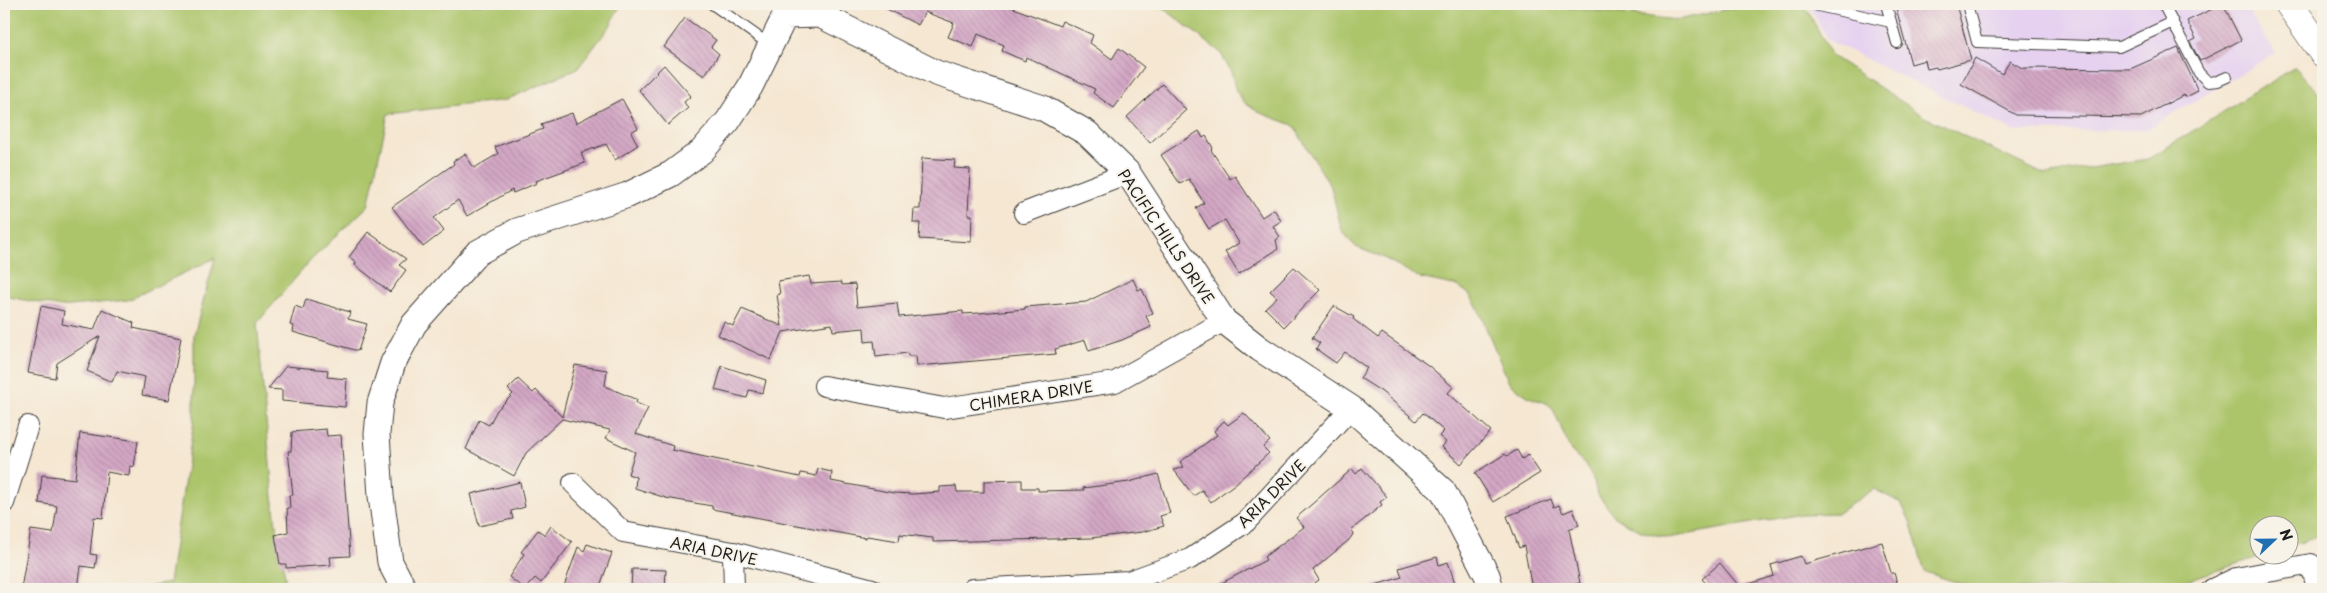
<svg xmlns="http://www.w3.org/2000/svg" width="2327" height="593" font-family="'Playpen Sans',sans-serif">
	<defs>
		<pattern id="building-back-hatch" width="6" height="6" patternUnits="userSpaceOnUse" patternTransform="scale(1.25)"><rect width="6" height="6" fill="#d3a7c5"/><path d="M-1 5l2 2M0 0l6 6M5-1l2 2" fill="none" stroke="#b58fa9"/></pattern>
	</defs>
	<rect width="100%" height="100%" fill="#f7f3e8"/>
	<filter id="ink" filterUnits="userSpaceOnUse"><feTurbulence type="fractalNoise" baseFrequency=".02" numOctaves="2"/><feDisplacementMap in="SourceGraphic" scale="10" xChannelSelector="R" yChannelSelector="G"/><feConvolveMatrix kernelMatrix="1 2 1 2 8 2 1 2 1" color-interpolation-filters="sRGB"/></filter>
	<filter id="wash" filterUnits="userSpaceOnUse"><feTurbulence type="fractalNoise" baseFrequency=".0096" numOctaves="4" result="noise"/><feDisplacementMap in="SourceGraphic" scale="20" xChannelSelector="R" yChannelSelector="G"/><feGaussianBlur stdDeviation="1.12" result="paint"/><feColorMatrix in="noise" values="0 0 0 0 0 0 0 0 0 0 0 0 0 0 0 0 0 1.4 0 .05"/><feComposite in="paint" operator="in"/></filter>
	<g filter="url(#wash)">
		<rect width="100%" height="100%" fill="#f5e7d2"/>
		<polygon fill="#e6d2f0" points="1808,4 2244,4 2276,53 2145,130 2013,131 1828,40"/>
		<g fill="#acc56a" stroke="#647043">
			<polygon points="4,4 621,4 610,26 578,68 506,100 388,114 368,206 311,260 257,323 275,518 287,589 136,589 169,583 194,420 194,335 215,258 128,300 61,307 4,296"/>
			<polygon points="1158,4 1538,4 1677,20 1752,4 1804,4 1832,56 1925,117 2045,175 2148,159 2295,67 2323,98 2323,535 2290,546 2290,526 2260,526 2260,556 2262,556 2159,589 1977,589 1925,572 1910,521 1901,503 1874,489 1838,513 1802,514 1668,538 1641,531 1616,518 1597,494 1594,481 1585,464 1571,451 1553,409 1548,404 1529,397 1509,383 1477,306 1469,294 1458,286 1420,278 1384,258 1356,247 1342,231 1331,187 1293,125 1258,112 1245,103 1236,91 1231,72 1220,52"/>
		</g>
		<g id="blocks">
			<g fill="url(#building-back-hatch)">
				<polygon points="877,4 1003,4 1060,26 1062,21 1093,35 1090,43 1112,59 1119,48 1144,67 1114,108 1093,93 1095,89 1026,57 1025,61 1002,51 1004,45 978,34 973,47 948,37 954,23 925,12 918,25"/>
				<polygon points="1895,4 1956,4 1971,60 1937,69 1936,67 1927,69 1925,60 1911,64"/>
				<polygon points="2223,4 2241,40 2200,61 2190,42 2196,39 2187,21"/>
				<polygon points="685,18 716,40 711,47 719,54 704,76 664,47"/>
				<polygon points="2178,48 2198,91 2186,97 2184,95 2141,117 2016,115 1961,84 1975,58 2002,74 2010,61 2022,68 2130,69"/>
				<polygon points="664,65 691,96 684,102 688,108 668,125 639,90"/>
				<polygon points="1162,84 1186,110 1150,143 1127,117"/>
				<polygon points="622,99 638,128 631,132 638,145 615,160 606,144 581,153 585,163 536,181 537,183 513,193 512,190 467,216 458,200 434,218 444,231 423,247 392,207 454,164 453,161 465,154 474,168 498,154 495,147 543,129 541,124 572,113 576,123"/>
				<polygon points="1199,131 1203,138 1206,136 1213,148 1211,150 1230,179 1235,176 1262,217 1274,209 1281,221 1273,226 1280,237 1276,240 1278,249 1239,274 1225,252 1239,243 1225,220 1209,229 1196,208 1204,203 1189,179 1180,184 1161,155"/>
				<polygon points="922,158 955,160 954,168 970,169 968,215 972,215 971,242 919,239 920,223 913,223 914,209 920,209"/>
				<polygon points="368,232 406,259 399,265 406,270 390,292 355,265 356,262 349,257"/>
				<polygon points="1294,267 1320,290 1284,327 1265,308 1277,297 1270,291"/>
				<polygon points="809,276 811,284 841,282 842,285 855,284 857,307 897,303 899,317 963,311 963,314 979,313 1025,309 1025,307 1086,302 1133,279 1138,290 1142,289 1153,313 1146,316 1151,327 1122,340 1089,351 1085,340 1055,349 1056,354 917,366 916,356 908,356 907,353 876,357 874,341 865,342 864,328 833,331 832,324 783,332 771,360 718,335 724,322 733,326 742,309 782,326 777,295 780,294 778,281"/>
				<polygon points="306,299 350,312 348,319 367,324 358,351 293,332 294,326 290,325 295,306 303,309"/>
				<polygon points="41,306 64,311 62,324 94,330 102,309 134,323 133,328 181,338 169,400 142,395 145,377 117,371 112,382 87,371 100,336 57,363 55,378 28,373"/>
				<polygon points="1334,306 1354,317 1353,319 1378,338 1382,333 1429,366 1453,387 1448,393 1491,431 1461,464 1442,447 1446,442 1439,436 1444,431 1423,413 1416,421 1382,392 1360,378 1367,368 1345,352 1336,363 1316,349 1320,343 1312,338"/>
				<polygon points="575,365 607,370 605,386 637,400 636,403 648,408 636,434 673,446 672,450 800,477 801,473 816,476 818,469 832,472 831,481 894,493 913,494 940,492 940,487 956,486 957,492 984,492 984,481 1022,480 1022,488 1038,488 1038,491 1084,490 1083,488 1129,482 1158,474 1170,513 1160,516 1164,526 1142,532 1091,538 933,542 933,538 900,534 899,541 867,536 866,538 712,509 712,506 666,498 635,488 636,477 628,474 635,452 606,438 610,430 562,419 526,453 514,476 466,449 479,420 489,425 497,410 513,394 508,389 518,379 533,393 536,390 562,417"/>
				<polygon points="286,366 328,370 327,377 347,379 345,407 282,401 282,390 268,389"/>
				<polygon points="722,366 766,380 763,393 749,390 747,398 715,390"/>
				<polygon points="1244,413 1270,441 1263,447 1269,453 1236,483 1211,502 1202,490 1194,496 1174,470 1184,467 1180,462 1217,435 1214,431 1224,421 1228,425"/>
				<polygon points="326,429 327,436 341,435 350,556 330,557 331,565 286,568 286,564 280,564 275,535 288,532 287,508 290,508 289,495 293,495 288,451 291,451 292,432"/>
				<polygon points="80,433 138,441 134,467 130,466 129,476 107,472 103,518 94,517 90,554 97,555 95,568 81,566 78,589 21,589 31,530 53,533 57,506 39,503 42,475 75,479"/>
				<polygon points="1517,450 1522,459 1528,455 1540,473 1493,502 1475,473 1505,454 1507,456"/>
				<polygon points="1362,468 1387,497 1380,502 1382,505 1351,530 1354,533 1349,540 1313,570 1319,580 1306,589 1210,589 1266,560 1264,557 1304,527 1296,518 1352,469 1356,474"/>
				<polygon points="520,482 525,507 511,511 513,519 479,526 471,494"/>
				<polygon points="1551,499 1554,507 1559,505 1563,513 1573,509 1579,525 1569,529 1580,583 1550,589 1532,589 1524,546 1519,548 1507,516"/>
				<polygon points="551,526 572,542 541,583 535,578 525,589 509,577 524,554 521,552 538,530 545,535"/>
				<polygon points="1882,542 1891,573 1894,573 1898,586 1889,589 1711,589 1702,579 1720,563 1740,587 1774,576 1771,565 1801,556 1804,564"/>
				<polygon points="587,544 612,553 599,589 563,589 578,547 584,551"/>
				<polygon points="1437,557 1439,565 1448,562 1457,589 1372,589 1372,586 1402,577 1399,568"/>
				<polygon points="632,569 666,570 665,589 631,589"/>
			</g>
		</g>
	</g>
	<g filter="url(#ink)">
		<use href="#blocks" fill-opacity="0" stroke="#3d3a37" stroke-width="1"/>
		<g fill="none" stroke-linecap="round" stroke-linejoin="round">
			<defs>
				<g id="service">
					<polyline points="712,4 770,45"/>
					<polyline points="1886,4 1897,43"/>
					<polyline points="1967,4 1977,42 2119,47 2173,22"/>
					<polyline points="2163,4 2199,73 2208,82 2218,81 2227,77"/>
					<polyline points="1818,6 1891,22"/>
				</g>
				<g id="minor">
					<polyline points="1024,213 1128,173"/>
					<polyline points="824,386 944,408 1115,382 1224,321"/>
					<polyline points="573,483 623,532 733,552 872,589"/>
					<polyline points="4,503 28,426"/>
					<polyline points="733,552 734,589"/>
					<polyline points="972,589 1129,581 1190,559 1246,522 1351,408"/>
					<polyline points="2212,589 2236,578 2311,564 2317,589"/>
				</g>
				<polyline id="tertiary" points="404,589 390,562 381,496 377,434 380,403 393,363 414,324 477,253 517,231 628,195 671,174 702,151 728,121 750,87 785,16 820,15 936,73 1043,108 1087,133 1128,173 1224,321 1260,349 1351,408 1443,491 1487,575 1491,589"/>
				<polyline id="secondary" points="2289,4 2323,53"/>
			</defs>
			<use href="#service" stroke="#3d3a37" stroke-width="12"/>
			<use href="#minor" stroke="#3d3a37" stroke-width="22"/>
			<use href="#tertiary" stroke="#3d3a37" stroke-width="27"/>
			<use href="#secondary" stroke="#3d3a37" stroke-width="29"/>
			<use href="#service" stroke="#fff" stroke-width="10"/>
			<use href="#minor" stroke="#fff" stroke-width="20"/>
			<use href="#tertiary" stroke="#fff" stroke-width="25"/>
			<use href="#secondary" stroke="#fff" stroke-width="28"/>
		</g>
	</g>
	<g text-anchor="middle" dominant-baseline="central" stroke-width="4" stroke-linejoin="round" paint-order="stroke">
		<g font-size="15" fill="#1c1c1c" stroke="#f7f3e8">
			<text transform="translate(1167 236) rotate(56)">PACIFIC HILLS DRIVE</text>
			<text transform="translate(1031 395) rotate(-9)">CHIMERA DRIVE</text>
			<text transform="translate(1271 493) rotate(-45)">ARIA DRIVE</text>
			<text transform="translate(714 550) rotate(12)">ARIA DRIVE</text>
		</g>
	</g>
	<rect width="2327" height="593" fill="none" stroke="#f7f3e8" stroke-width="20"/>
	<g transform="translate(2274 540) rotate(68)"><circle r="24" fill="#f7f3e8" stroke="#9f9d96"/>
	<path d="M0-4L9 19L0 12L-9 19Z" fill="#1f6fb2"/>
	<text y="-8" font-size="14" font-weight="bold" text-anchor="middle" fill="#1c1c1c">N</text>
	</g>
</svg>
